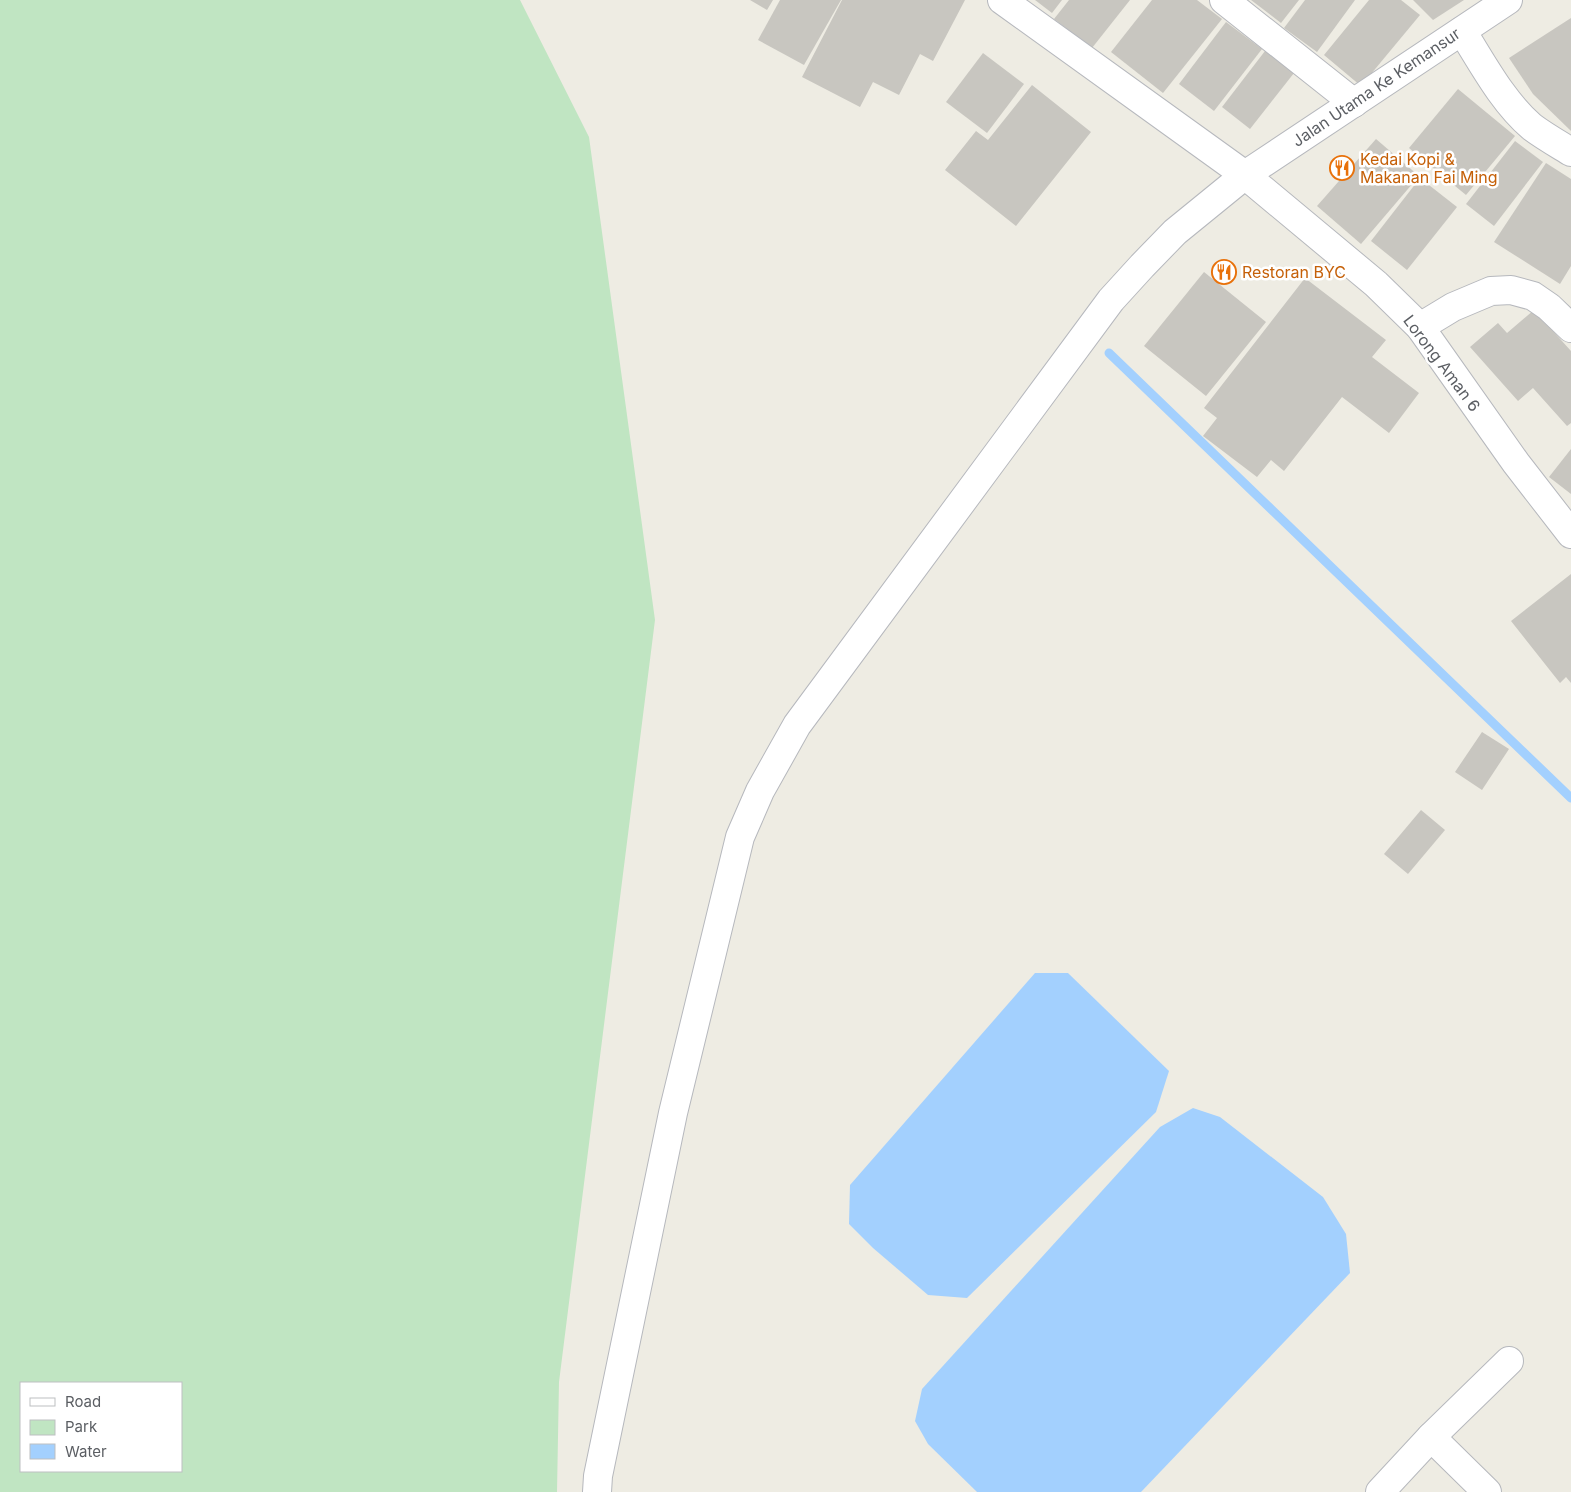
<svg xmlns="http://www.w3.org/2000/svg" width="1571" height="1492" font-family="Inter,sans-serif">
	<rect width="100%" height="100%" fill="#eeece3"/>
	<path fill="#c0e5c2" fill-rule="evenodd" d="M0,0H520L589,137L655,620L559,1382L557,1492H0ZM21,1383H181V1471H21Z"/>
	<g fill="#a3d0fe">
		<polygon points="1035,973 1068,973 1169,1071 1156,1112 967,1298 928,1295 873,1248 849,1224 850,1185"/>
		<polygon points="1193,1108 1220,1117 1323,1197 1346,1234 1350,1273 1141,1492 977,1492 928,1444 915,1421 922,1389 1160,1127"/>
	</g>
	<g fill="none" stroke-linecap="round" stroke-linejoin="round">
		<polyline stroke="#a3d0fe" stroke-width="9" points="1109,353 1571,798"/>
	</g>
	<g fill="#c8c6c0">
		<polygon points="750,0 773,0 767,10"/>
		<polygon points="780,0 841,0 804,65 758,40"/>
		<polygon points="842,0 965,0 933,61 920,54 899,95 873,82 860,107 802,77"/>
		<polygon points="1035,0 1062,0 1052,13"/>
		<polygon points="1069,0 1130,0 1092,48 1054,19"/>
		<polygon points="1152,0 1197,0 1222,19 1163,93 1111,52"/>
		<polygon points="1251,0 1299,0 1281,23"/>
		<polygon points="1305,0 1355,0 1317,52 1284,28"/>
		<polygon points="1369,0 1401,0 1420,15 1361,86 1324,55"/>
		<polygon points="1413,0 1464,0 1433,20"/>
		<polygon points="1571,18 1571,131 1533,94 1509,58"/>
		<polygon points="1226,22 1262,49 1214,111 1179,84"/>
		<polygon points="1265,51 1294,73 1250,129 1222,107"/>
		<polygon points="983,53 1024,84 987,133 946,102"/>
		<polygon points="1032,85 1091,132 1016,226 945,170 976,131 988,140"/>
		<polygon points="1458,89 1515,136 1466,195 1409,148"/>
		<polygon points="1376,139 1419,176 1361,244 1317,206"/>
		<polygon points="1515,141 1543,162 1494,226 1466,204"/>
		<polygon points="1546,163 1571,179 1571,266 1560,284 1494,242"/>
		<polygon points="1420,178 1457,207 1407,270 1371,241"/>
		<polygon points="1204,272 1266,322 1206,396 1144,346"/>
		<polygon points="1305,278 1386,340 1372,357 1419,393 1389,433 1342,397 1284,471 1271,460 1257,477 1203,436 1217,418 1204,408"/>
		<polygon points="1534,310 1571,351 1571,423 1567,426 1533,388 1518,401 1470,347 1498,323 1507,333"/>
		<polygon points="1571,449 1571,494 1549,477"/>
		<polygon points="1571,574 1571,683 1566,677 1560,683 1511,621"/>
		<polygon points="1482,732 1509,749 1482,790 1455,772"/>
		<polygon points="1421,810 1445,830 1408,874 1384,854"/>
	</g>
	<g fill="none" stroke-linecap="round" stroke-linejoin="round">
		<defs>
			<g id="minor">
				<polyline points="1002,0 1245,175 1376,284 1420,327 1516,463 1571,534"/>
				<polyline points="1224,0 1354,103"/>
				<path d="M1462,31C1483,64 1502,101 1532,127C1544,136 1558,144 1571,152"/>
				<polyline points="1420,327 1453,307 1491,291 1511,290 1533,296 1549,307 1571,328"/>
				<polyline points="1431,1437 1487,1492"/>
				<polyline points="597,1492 598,1476 673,1113 740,837 760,791 797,725 1111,300 1142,266 1175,232 1245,175 1508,0"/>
				<polyline points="1380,1492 1431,1437 1509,1361"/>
			</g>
		</defs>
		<use href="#minor" stroke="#b6b8bd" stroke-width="30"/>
		<use href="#minor" stroke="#fff" stroke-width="28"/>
	</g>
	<defs>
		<symbol id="restaurant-ring" viewBox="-11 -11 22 22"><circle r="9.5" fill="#fff" stroke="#e8710a" stroke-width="1.5"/><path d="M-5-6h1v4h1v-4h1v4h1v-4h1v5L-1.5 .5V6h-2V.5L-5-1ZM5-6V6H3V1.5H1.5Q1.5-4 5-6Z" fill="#e8710a"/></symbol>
	</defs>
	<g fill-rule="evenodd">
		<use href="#restaurant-ring" x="1328" y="154" width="28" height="28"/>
		<use href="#restaurant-ring" x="1210" y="258" width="28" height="28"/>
	</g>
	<g text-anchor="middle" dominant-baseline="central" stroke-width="5" stroke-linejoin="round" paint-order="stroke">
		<g font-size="16" fill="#5b5e63" stroke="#fff">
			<text transform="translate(1376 87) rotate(-34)">Jalan Utama Ke Kemansur</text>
			<text transform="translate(1442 363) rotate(53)">Lorong Aman 6</text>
		</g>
		<g font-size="16" fill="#c56008" stroke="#fff" text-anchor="start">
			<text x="1360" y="159">Kedai Kopi &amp;<tspan x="1360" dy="18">Makanan Fai Ming</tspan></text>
			<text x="1242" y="272">Restoran BYC</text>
		</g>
	</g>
	<rect x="20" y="1382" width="162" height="90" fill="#ffffff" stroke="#bdbfc1"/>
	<rect x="30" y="1398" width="25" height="8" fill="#ffffff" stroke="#bdbfc1"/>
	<text x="65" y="1407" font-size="15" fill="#5b5e63">Road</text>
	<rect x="30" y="1420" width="25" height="15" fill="#c0e5c2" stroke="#bdbfc1"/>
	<text x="65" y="1432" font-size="15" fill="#5b5e63">Park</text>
	<rect x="30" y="1444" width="25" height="15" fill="#a3d0fe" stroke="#bdbfc1"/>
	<text x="65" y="1457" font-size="15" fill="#5b5e63">Water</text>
</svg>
